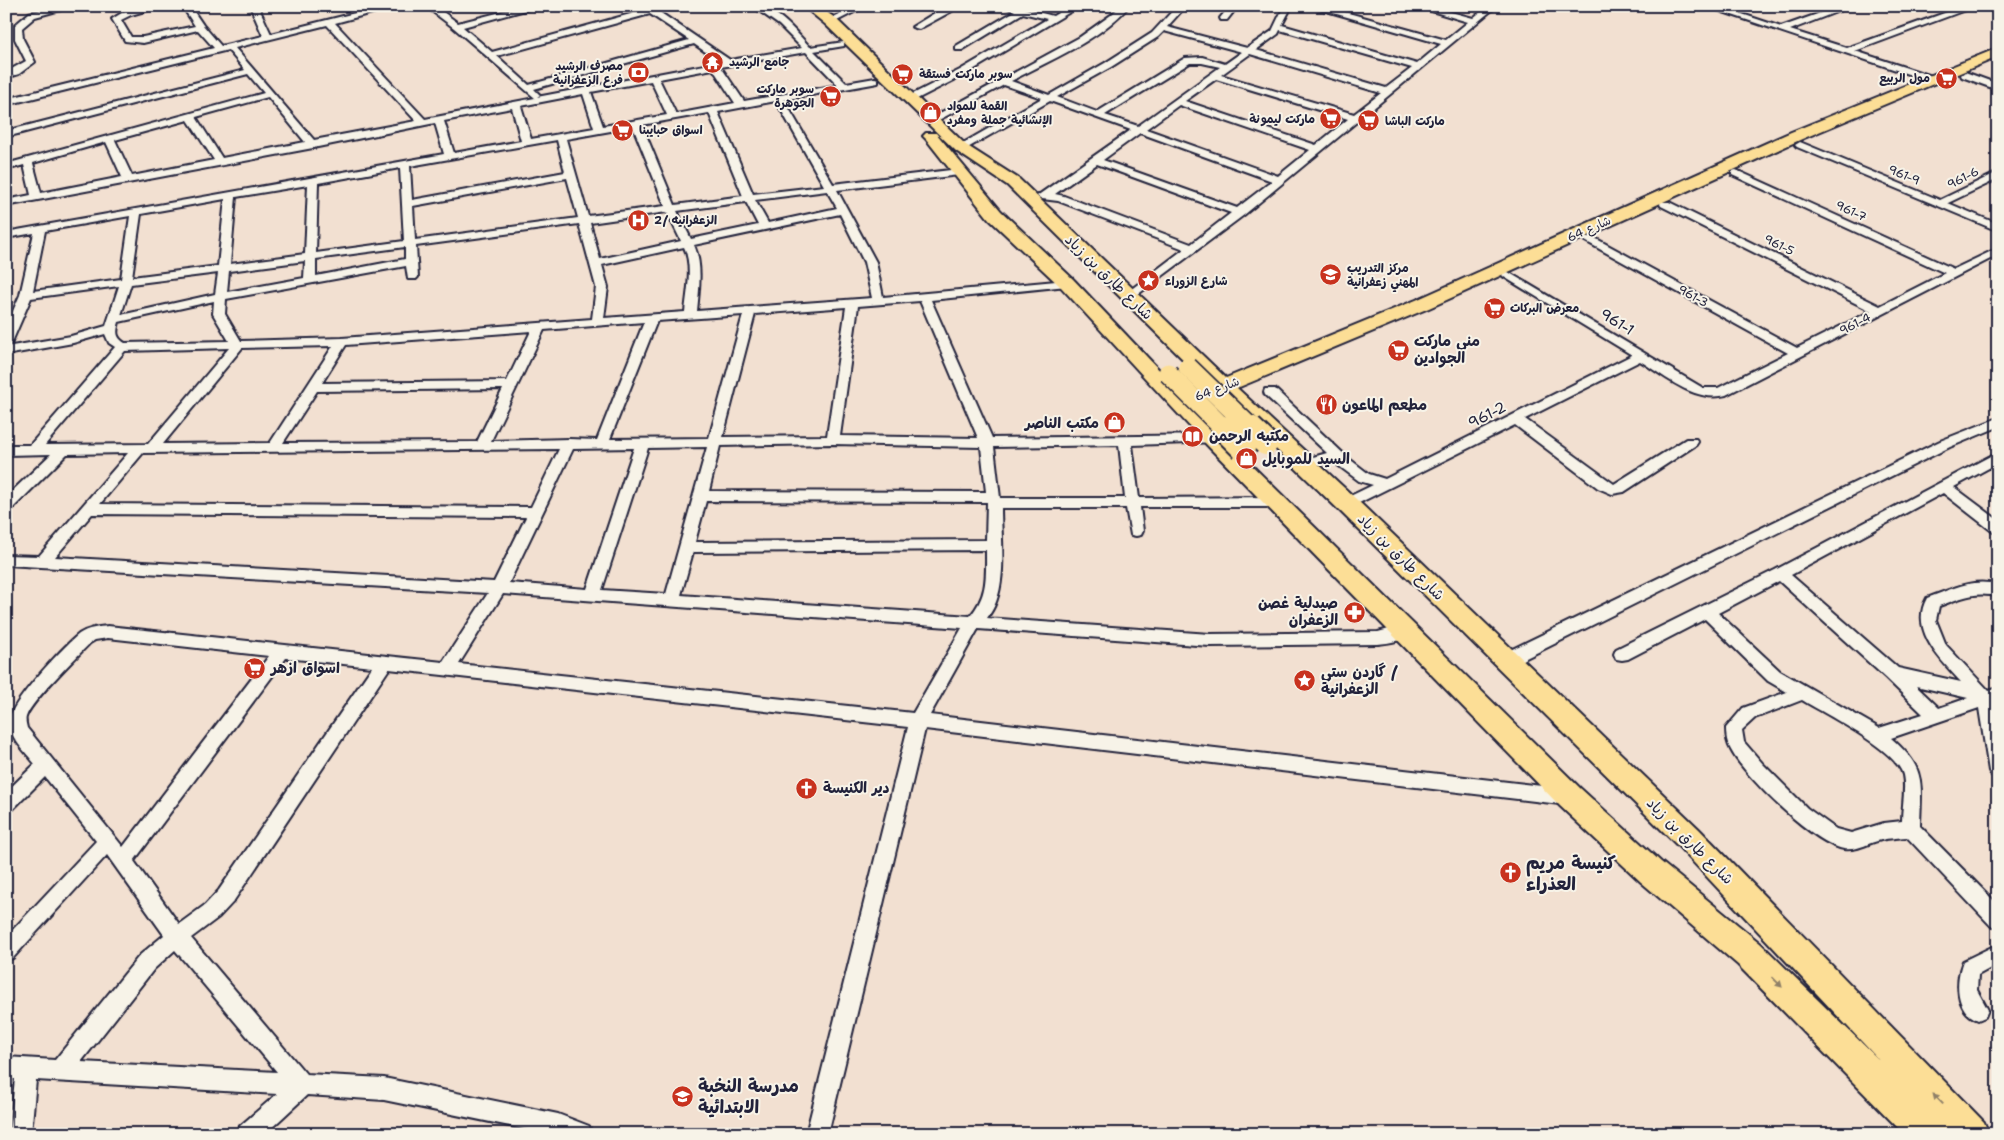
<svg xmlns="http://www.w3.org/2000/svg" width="2004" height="1140" font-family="'Shantell Sans','Playpen Sans Arabic',sans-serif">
	<rect width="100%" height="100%" fill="#f2e0d1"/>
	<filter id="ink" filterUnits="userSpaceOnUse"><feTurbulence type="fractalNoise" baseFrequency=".02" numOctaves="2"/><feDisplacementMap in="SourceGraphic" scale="10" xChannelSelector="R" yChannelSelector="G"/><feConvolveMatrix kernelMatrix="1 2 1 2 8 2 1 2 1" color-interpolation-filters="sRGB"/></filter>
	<g filter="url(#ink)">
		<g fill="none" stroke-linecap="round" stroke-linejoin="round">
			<defs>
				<g id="street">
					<polygon points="59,6 75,6 35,17 22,28 23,39 35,62 19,74 6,78 6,72 26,61 15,39 15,25 29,13"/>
					<path d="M147,6H162L131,15L121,20L131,37H143L195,26L182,6H190L203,25L221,46L263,36L250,6H258L271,34L383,6H398L335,23L425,119L535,98L454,28L425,6H435L458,23L525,6H540L463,27L492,52L645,10L640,6H650L655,9L730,60L802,48L779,25L752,6C776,6 795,31 810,47L844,42V46L814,51L846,83L875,78L878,79V83L784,100L833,184L959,169L964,172L959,175L837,190L876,262L883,297L1067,280L1073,283L1067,286L931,300L992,438L1213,435L1218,436L1220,439L1218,442L1132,445L1139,498L1277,497L1282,498L1284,502L1282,506L1277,507H1140L1143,531L1141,535L1136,536L1131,535L1126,508H1001C1001,540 1009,592 987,618L1210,634L1378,632L1404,625L1410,627L1412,631C1406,641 1389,643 1378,644L1210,646L978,629L930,715L1568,789L1574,791L1577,797L1574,803L1568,805L925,729L828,1134H806L908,727L389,669L233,902L219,917L191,938L306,1074L384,1078L558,1114L589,1126L592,1134H548L384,1100L307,1095L265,1134H237L240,1126L277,1094L36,1080L31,1134H9L15,1079H6V1057L55,1060L140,955L164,935L107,855L13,958L6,961V937L96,841L45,777L12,810L6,812V792L35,764C26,752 10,738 9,723C7,706 64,646 79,634C88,628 98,627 108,626L443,662L488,593L6,565V555L39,556L128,453L67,454L11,510L6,511V497L51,454L6,455V445H30L115,347L109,343L105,334L73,343L6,355V347L71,336L106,326L119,286L31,298L12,342L6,346V327L20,295L34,233L6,238V232L444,154L435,123L313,148L6,206V200L31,195L24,165L6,170V164L264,93L248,74L6,137V131L245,70L228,50L6,105V99L214,48L198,30L143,43L125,41L112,19L125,11ZM650,14L689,40L529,85L497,56ZM327,25L416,121L314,140L235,48ZM694,44L720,62L537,97L540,95L534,89ZM806,52L838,85L744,101L721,67ZM713,69L735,103L676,114L659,79ZM651,81L667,115L603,126L591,92ZM583,94L594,128L531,139L521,106ZM268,97L305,142L222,158L196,117ZM776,101L824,186L753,194L718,112ZM512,108L521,141L454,153L444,121ZM709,113L743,196L675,205L642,125ZM188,120L214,160L132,176L115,140ZM633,127L665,206L588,216L566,139ZM557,140L565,172L412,200L410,166ZM106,142L122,177L41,193L33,163ZM400,168L404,241L316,253L318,183ZM567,178L578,218L415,240L413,206ZM308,185L305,254L230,264L236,197ZM827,191L837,208L768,223L755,200ZM225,199L218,266L132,277L141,214ZM746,202L758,225L691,239L677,211ZM667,212L681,241L600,259L590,223ZM840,214L864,262L872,298L697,311C699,290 703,265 694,245ZM130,216L121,279L33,291L45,231ZM579,224L596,287L592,319L342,338L241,341L225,314L226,299L406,266L408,279H416L418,277L416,246ZM405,247V259L316,276V259ZM684,247C693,266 687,292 685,312L604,318L608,287L602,265ZM305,261L304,278L227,292L229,271ZM218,273L215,294L121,315L131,284ZM214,301L213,314L229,341L125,343C116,337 116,333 119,322ZM920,301L978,438L840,436L858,306ZM846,307L827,436L723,437L755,314ZM743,315L709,438L610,439L657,321ZM644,322L597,440L569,439L491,441L544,330ZM531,331L507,381L322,383L346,345ZM333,346L270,443L163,444L242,348ZM229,348L148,444L45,445L125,351ZM503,389L477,442L283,443L317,391ZM833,444L981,447L986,492L709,491L720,446ZM1119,445L1125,498H1000L994,447ZM707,447L666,594L602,590L648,448ZM634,448L587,589L509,583L573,449ZM559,449L531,507L100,504L143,453ZM706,501L987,502L986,540L695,542ZM92,514L526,517L494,582L55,557ZM986,550C986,577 988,595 970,616L681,595L693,552ZM503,594L962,628L913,713L459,664ZM108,638L269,656L123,847L27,728C26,724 25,720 26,717C31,701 76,658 90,643L95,640ZM286,658L372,667L219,890L205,905L179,924L134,861ZM175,950L277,1072L81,1062L154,969Z"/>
					<polygon points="855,6 866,6 833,23 826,21"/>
					<polygon points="946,6 954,6 952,11 919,29 912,27"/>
					<polygon points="1002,6 1016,6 1053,16 1070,6 1080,6 966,74 913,101 907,101 907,97 960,70 1047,19 1023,13 962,50 956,50 956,46 1015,11"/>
					<path d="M1120,6H1129C1099,41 1050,60 1011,81L1049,95L1105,63L1152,33L1177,6H1186L1167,27L1247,48L1272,31L1284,6H1292L1282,25L1417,64L1441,44L1309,6H1323L1446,40L1468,22L1415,6H1429L1473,18L1488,6H1497L1244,215L1133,298L1129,299L1123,296L1125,294L1184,249L1058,201L1042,199L1037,196L1131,130L1050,101L964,150H958V146L1042,98L1004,85L935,122L932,123L927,120L1080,37L1111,15ZM1280,30L1412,68L1386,88L1256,50L1278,34ZM1164,31L1242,52L1225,64L1202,57L1185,58L1097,112L1057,97L1111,67L1158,37ZM1250,54L1381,93L1354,114L1221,75ZM1190,63H1202L1220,67L1138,126L1105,115ZM1216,79L1348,119L1316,145L1185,101ZM1179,105L1310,150L1278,176L1146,129ZM1140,133L1272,181L1237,208L1103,160ZM1097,164L1231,213L1191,244L1064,196L1055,194Z"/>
					<polygon points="1230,6 1238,6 1227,20 1221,20 1220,18"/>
					<polygon points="1705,6 1718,6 1781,27 1840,6 1852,6 1790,30 1847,48 1964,6 1976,6 1855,51 1935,77 1935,81 1932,82"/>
					<polygon points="1965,72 1998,84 1998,90 1962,77 1961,75"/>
					<polygon points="1800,142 1940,200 1998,172 1998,179 1948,203 1998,224 1998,231 1797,147 1795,145"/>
					<path d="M1736,170L1954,269L1998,248V255L1726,395C1694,403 1665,376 1640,361L1525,419L1614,484L1686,439H1696L1698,442L1696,445L1624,492L1612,494L1598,488L1515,425L1347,509L1342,508L1340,504L1342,500L1373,485L1359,481L1335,463H1323L1304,469L1299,467L1297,464L1299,461L1327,453L1265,395L1264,392L1265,389H1275L1347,457L1369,474L1385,479L1632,355L1504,277L1502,275L1504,273L1508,272L1703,388H1718L1788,353L1585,241L1584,239L1585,237H1593L1797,348L1871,311L1661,206L1660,204L1661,202H1669L1880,306L1945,273L1732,175V171Z"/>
					<polygon points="1998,418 1998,427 1950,447 1512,665 1506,666 1500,665 1498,660 1500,655 1940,441"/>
					<path d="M1998,452V463L1954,487L1998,520V533L1993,532L1943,493L1791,575L1898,668L1961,682C1941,660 1909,630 1927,598C1950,590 1973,577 1998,585V597C1976,590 1959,599 1939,606L1936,620L1946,645L1989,691L1998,688V702L1995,703L1998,719V778L1992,776L1989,771L1979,708L1891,738C1927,769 1921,782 1920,826L1998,905V928L1991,926L1907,837C1898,838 1889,838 1881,840C1868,843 1857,851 1844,849C1814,844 1745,777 1731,750C1727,743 1726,736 1726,728L1743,708L1787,692L1768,681L1705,619L1628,659L1622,660L1616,659L1614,654L1616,649L1775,570ZM1779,581L1886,678L1923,714L1879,728L1780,671L1718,613ZM1916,686L1968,698L1939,708ZM1802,700C1825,714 1897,750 1903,775C1906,789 1902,807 1902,821L1884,823L1851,833L1836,829L1807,808L1763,764L1744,742L1742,730L1755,718Z"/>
					<path d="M1998,944V964L1978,975L1977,990L1988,1010L1985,1017L1978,1020C1955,1011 1955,981 1963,961Z"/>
				</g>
				<polygon id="primary" points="803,6 818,6 835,18 966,145 1019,179 1226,378 1416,300 1791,132 1998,48 1998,57 1802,139 1429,308 1237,388 1355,498 1699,829 1984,1122 1989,1134 1948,1134 1945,1131 1946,1134 1904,1134 1738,965 1641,882 1560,806 1206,444 1061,287 989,219 926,139 923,136 926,133 936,133 1001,211 1073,279 1220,434 1580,788 1661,862 1760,943 1879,1060 1679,847 1339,510 1220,395 1212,397 1205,396 1202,391 1205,386 1209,385 1007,185 956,151 825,24"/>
			</defs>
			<use href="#street" stroke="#22223b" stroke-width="4"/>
			<use href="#primary" stroke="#22223b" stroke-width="4"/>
			<use href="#street" fill="#f7f3e8" fill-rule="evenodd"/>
			<use href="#primary" fill="#fcde96" fill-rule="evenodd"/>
			<defs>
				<g id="primary-bridge-far1">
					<polyline points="1188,367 1252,429"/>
					<polyline points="1168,373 1224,429"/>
				</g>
				<g id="primary-bridge">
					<polyline points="1223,428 1243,448"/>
					<polyline points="1250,428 1266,443"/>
				</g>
			</defs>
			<use href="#primary-bridge-far1" stroke="#22223b" stroke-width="22" stroke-linecap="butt"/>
			<use href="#primary-bridge" stroke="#22223b" stroke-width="28" stroke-linecap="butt"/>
			<use href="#primary-bridge-far1" stroke="#fcde96" stroke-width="19"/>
			<use href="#primary-bridge" stroke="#fcde96" stroke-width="24"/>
		</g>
		<defs><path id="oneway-solid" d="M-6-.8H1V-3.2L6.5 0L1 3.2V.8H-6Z" transform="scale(1.25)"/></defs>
		<g fill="#8f8068">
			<use href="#oneway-solid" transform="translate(1777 982) rotate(45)"/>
			<use href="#oneway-solid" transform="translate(1938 1099) rotate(-134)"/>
		</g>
	</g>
	<defs>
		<symbol id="temple-disc" viewBox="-11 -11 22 22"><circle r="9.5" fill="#c8321e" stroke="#f7f3e8"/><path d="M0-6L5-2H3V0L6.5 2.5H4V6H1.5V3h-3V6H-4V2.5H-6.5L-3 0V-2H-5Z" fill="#fff"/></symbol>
		<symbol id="bank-disc" viewBox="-11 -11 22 22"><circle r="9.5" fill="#c8321e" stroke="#f7f3e8"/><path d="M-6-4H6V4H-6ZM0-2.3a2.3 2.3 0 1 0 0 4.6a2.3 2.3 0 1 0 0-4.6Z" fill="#fff"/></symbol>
		<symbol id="supermarket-disc" viewBox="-11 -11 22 22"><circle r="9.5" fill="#c8321e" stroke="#f7f3e8"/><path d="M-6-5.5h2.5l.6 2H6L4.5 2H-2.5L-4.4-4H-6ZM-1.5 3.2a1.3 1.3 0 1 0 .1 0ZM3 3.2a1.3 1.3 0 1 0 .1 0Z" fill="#fff"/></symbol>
		<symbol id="shop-disc" viewBox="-11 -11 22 22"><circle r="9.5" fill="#c8321e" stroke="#f7f3e8"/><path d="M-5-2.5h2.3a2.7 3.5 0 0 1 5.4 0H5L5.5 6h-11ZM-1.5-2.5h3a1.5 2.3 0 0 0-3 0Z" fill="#fff"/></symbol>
		<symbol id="hospital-disc" viewBox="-11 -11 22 22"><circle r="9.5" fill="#c8321e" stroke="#f7f3e8"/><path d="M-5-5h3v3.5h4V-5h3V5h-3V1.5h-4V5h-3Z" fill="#fff"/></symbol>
		<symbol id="university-disc" viewBox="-11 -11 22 22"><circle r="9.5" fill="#c8321e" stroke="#f7f3e8"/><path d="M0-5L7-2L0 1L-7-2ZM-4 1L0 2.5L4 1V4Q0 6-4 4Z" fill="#fff"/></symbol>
		<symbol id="sight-disc" viewBox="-11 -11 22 22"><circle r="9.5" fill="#c8321e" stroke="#f7f3e8"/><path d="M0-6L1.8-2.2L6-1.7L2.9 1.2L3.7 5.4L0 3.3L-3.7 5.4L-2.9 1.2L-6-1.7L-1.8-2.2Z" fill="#fff"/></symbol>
		<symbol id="restaurant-disc" viewBox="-11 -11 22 22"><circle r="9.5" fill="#c8321e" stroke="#f7f3e8"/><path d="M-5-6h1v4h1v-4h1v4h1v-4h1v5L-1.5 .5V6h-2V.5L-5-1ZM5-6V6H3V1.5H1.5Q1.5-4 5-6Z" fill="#fff"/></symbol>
		<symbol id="library-disc" viewBox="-11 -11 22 22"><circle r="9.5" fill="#c8321e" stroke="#f7f3e8"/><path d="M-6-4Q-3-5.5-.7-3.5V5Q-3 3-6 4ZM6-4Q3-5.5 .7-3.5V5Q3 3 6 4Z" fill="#fff"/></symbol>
		<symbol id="pharmacy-disc" viewBox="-11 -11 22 22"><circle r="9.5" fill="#c8321e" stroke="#f7f3e8"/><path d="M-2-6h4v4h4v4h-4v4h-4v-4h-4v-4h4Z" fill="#fff"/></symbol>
		<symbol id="church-disc" viewBox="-11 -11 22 22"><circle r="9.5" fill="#c8321e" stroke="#f7f3e8"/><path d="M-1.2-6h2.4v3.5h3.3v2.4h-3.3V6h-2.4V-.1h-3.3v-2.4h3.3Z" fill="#fff"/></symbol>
		<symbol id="school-disc" viewBox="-11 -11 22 22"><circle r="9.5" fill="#c8321e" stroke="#f7f3e8"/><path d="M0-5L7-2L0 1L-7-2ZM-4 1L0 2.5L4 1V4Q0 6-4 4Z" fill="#fff"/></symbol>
	</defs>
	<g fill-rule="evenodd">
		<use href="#temple-disc" x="700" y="50" width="25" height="25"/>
		<use href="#bank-disc" x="626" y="60" width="25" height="25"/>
		<use href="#supermarket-disc" x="890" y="62" width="25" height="25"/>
		<use href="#supermarket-disc" x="1934" y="66" width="25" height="25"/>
		<use href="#supermarket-disc" x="818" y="84" width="25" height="25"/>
		<use href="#shop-disc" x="918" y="100" width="25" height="25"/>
		<use href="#supermarket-disc" x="1318" y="106" width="25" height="25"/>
		<use href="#supermarket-disc" x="1356" y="108" width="25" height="25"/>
		<use href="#supermarket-disc" x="610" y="118" width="25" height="25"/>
		<use href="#hospital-disc" x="626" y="208" width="25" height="25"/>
		<use href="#university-disc" x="1318" y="262" width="25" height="25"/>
		<use href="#sight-disc" x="1136" y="268" width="25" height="25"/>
		<use href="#supermarket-disc" x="1482" y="296" width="25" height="25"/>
		<use href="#supermarket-disc" x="1386" y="338" width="25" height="25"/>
		<use href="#restaurant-disc" x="1314" y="392" width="25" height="25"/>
		<use href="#shop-disc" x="1102" y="410" width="25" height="25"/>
		<use href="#library-disc" x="1180" y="424" width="25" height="25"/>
		<use href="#shop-disc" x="1234" y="446" width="25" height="25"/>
		<use href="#pharmacy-disc" x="1342" y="600" width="25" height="25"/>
		<use href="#supermarket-disc" x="242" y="656" width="25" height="25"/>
		<use href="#sight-disc" x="1292" y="668" width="25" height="25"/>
		<use href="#church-disc" x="794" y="776" width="25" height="25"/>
		<use href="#church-disc" x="1498" y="860" width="25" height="25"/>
		<use href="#school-disc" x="670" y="1084" width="25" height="25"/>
	</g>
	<g text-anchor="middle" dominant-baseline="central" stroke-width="4" stroke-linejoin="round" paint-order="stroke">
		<g font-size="12" font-weight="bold" fill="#22223b" stroke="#f7f3e8" text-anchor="start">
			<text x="729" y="62">جامع الرشيد</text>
			<text x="623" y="66" text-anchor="end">مصرف الرشيد<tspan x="623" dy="14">فرع الزعفرانية</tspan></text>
			<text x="919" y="74">سوبر ماركت فستقة</text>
			<text x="1930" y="78" text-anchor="end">مول الربيع</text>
			<text x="814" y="89" text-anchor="end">سوبر ماركت<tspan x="814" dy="14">الجوهرة</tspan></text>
			<text x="947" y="106">القمة للمواد<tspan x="947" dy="14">الإنشائية جملة ومفرد</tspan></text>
			<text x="1315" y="119" text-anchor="end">ماركت ليمونة</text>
			<text x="1385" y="121">ماركت الباشا</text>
			<text x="639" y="130">اسواق حبايبنا</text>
			<text x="654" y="220">الزعفرانيه /2</text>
			<text x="1347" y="268">مركز التدريب<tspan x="1347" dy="14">المهني زعفرانية</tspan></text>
			<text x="1165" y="281">شارع الزوراء</text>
			<text x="1510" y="308">معرض البركات</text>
		</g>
		<g font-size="12" fill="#22223b" stroke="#f7f3e8">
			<text transform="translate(1904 175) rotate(23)">961-9</text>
			<text transform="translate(1963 178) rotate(-27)">961-6</text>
			<text transform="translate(1851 211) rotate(25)">961-7</text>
			<text transform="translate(1589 229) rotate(-24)">شارع 64</text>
			<text transform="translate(1779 245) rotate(26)">961-5</text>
			<text transform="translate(1693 296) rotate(29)">961-3</text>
			<text transform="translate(1855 324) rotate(-27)">961-4</text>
			<text transform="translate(1217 389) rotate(-21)">شارع 64</text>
		</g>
		<g font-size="15" fill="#22223b" stroke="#f7f3e8">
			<text transform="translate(1109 277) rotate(44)">شارع طارق بن زياد</text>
			<text transform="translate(1617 322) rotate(31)">961-1</text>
			<text transform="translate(1487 415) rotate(-27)">961-2</text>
			<text transform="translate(1401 557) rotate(45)">شارع طارق بن زياد</text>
			<text transform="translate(1690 841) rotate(45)">شارع طارق بن زياد</text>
		</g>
		<g font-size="15" font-weight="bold" fill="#22223b" stroke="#f7f3e8" text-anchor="start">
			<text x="1414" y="341">مني ماركت<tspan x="1414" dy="17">الجوادين</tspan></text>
			<text x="1342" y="405">مطعم الماعون</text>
			<text x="1099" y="423" text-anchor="end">مكتب الناصر</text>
			<text x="1209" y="436">مكتبه الرحمن</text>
			<text x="1262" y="459">السيد للموبايل</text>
			<text x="1338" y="603" text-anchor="end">صيدلية غصن<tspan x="1338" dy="17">الزعفران</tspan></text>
			<text x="271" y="668">اسواق ازهر</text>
			<text x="1321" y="672">گاردن ستي /<tspan x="1321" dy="17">الزعفرانية</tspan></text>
			<text x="823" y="788">دير الكنيسة</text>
		</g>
		<g font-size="18" font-weight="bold" fill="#22223b" stroke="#f7f3e8" text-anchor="start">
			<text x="1526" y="863">كنيسة مريم<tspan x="1526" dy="21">العذراء</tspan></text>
			<text x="698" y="1086">مدرسة النخبة<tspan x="698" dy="21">الابتدائية</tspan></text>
		</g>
	</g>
	<rect width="2004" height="1140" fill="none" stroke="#f7f3e8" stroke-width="25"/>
	<rect x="12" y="12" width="1979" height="1115" fill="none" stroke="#22223b" stroke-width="2" filter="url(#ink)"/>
</svg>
